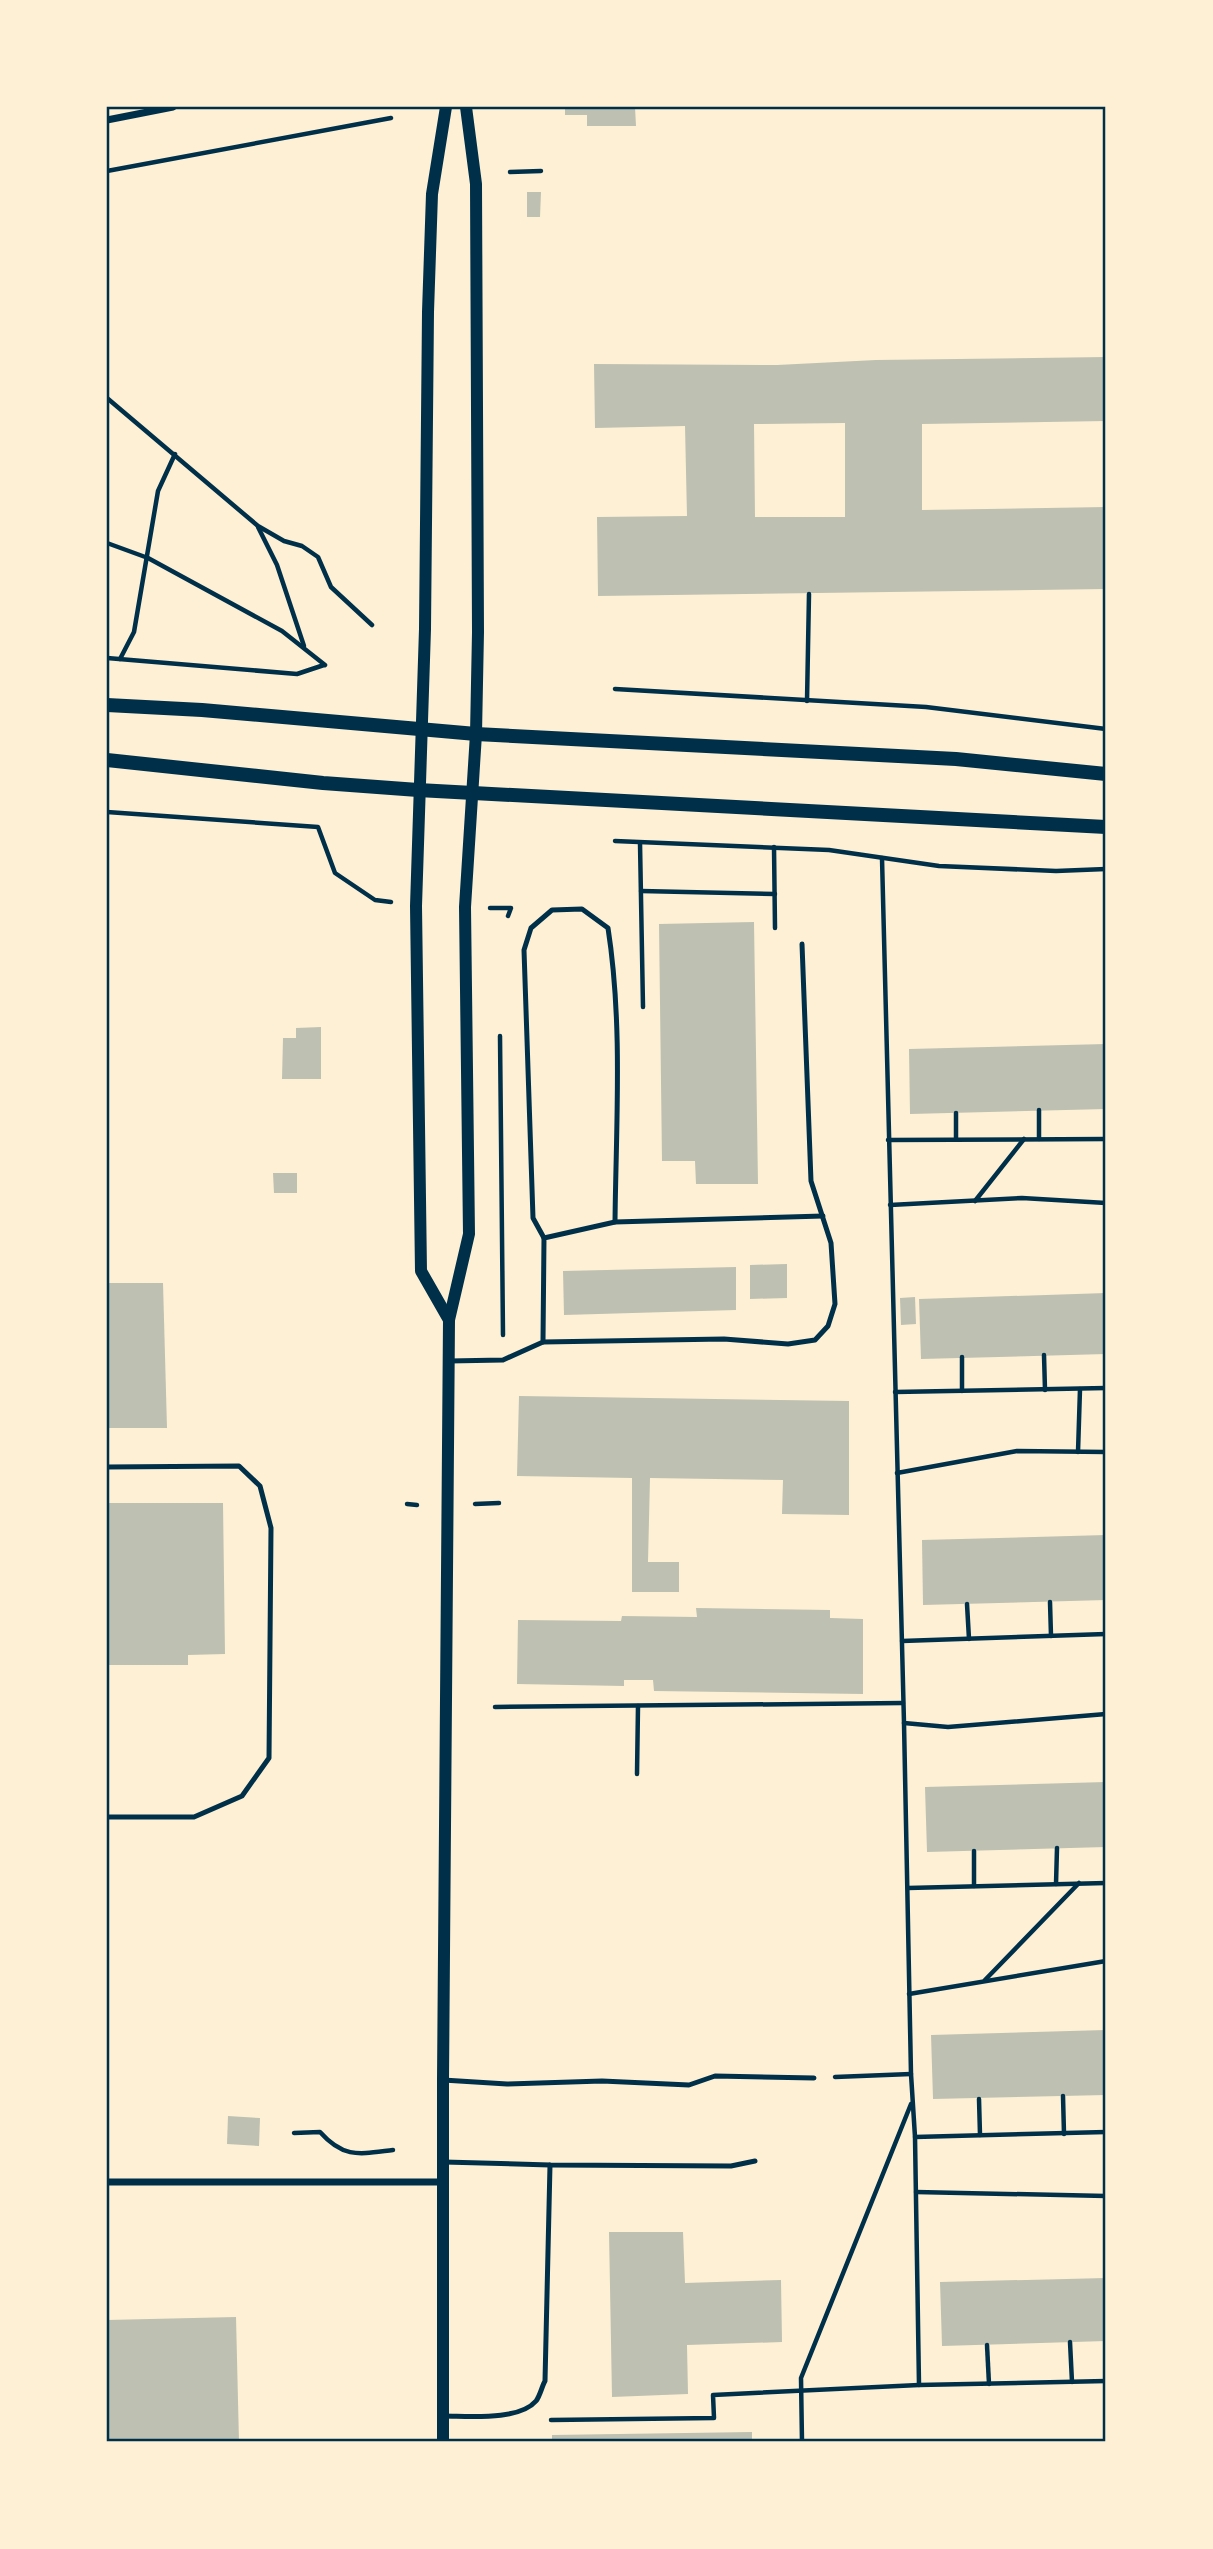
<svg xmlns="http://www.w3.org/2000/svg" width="1213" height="2549" font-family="'Alegreya Sans',sans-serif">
	<rect width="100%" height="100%" fill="#fdf0d5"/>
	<g fill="#bec0b2" fill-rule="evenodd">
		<polygon points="565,107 635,107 636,126 587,126 587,115 565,115"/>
		<polygon points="527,192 541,192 540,217 527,217"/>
		<path d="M1106,357V421L922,424V510L1106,507V589L598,596L597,517L687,516L685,426L595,428L594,364L777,365L876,360ZM845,423V517H755L754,424Z"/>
		<polygon points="754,922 758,1184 696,1184 695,1161 662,1161 659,924"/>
		<polygon points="321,1027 321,1079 282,1079 283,1038 296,1038 296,1028"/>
		<polygon points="1106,1044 1106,1109 910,1114 909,1049"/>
		<polygon points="273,1173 297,1173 297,1193 274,1193"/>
		<polygon points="787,1264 787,1298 750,1299 750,1265"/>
		<polygon points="736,1267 736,1310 564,1315 563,1271"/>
		<polygon points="107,1283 163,1283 167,1428 107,1428"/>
		<polygon points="1106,1293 1106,1354 921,1359 919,1299"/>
		<polygon points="915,1297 916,1324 901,1325 900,1298"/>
		<polygon points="519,1396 849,1401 849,1515 782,1514 783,1480 650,1478 648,1562 679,1562 679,1592 632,1592 632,1478 517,1476"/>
		<polygon points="107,1503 223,1503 225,1654 188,1655 188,1665 107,1665"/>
		<polygon points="1106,1535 1106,1600 923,1605 922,1540"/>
		<polygon points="696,1608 830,1610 830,1618 863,1619 863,1694 654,1691 653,1680 624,1680 624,1686 517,1684 518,1620 621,1621 622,1616 697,1617"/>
		<polygon points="1106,1782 1106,1847 927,1852 925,1787"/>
		<polygon points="1106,2030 1106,2095 933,2099 931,2035"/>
		<polygon points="228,2116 260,2118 259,2146 227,2144"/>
		<polygon points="609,2232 683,2232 685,2283 781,2280 782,2342 687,2345 688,2394 612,2397"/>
		<polygon points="1106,2278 1106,2341 942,2346 940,2282"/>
		<polygon points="236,2317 239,2442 107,2442 107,2320"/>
		<polygon points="752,2432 752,2442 552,2442 552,2435"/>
	</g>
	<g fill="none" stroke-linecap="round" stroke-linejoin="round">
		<g stroke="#003049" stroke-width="4.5">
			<polyline points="107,171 391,118"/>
			<polyline points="510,172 541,171"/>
			<polyline points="107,398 258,526 284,541 302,546 318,557 331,587 372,625"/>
			<polyline points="258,527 277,565 304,646"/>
			<polyline points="107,543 148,558 282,631 325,665"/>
			<polyline points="107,658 297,674 324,665"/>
			<polyline points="120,659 134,632 158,491 175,454"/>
			<polyline points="615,689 926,707 1106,729"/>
			<polyline points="807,701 809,594"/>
			<polyline points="107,812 318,827 335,873 375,900 391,902"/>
			<polyline points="615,841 829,850 939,866 1056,871 1106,869"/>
			<polyline points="640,843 643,1007"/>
			<polyline points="774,847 775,928"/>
			<polyline points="882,858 904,1723 911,2074 915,2137 919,2385"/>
			<polyline points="641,891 775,894"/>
			<polyline points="490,908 511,908 508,916"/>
			<polyline points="500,1036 503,1335"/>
			<polyline points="1039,1110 1039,1139"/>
			<polyline points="956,1113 956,1139"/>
			<polyline points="888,1140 1106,1139"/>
			<polyline points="975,1201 1024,1139"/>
			<polyline points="890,1205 1022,1198 1106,1203"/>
			<polyline points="1044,1355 1045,1390"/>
			<polyline points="962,1357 962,1391"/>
			<polyline points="895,1392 1106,1388"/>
			<polyline points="1078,1452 1080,1389"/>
			<polyline points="897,1473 1017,1451 1106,1452"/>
			<polyline points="407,1504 417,1505"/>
			<polyline points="475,1504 499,1503"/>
			<polyline points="1050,1602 1051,1636"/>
			<polyline points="967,1604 969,1639"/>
			<polyline points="902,1641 1106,1634"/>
			<polyline points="495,1707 903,1703"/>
			<polyline points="904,1723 948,1727 1106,1714"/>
			<polyline points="637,1774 638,1706"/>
			<polyline points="974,1851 974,1886"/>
			<polyline points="1056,1884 1057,1848"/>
			<polyline points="908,1888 1106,1883"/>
			<polyline points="985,1980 1079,1883"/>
			<polyline points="909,1994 1106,1961"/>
			<polyline points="835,2077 911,2074"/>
			<polyline points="1063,2096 1064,2134"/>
			<polyline points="979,2099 980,2135"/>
			<path d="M294,2133L320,2132C344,2159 360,2154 393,2150"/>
			<polyline points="915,2137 1106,2132"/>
			<polyline points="916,2192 1106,2196"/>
			<polyline points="1070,2342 1072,2382"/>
			<polyline points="987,2345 989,2384"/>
			<polyline points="551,2420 714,2418 713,2395 919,2385 1106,2381"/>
			<polyline points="802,2442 801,2378 911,2104"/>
		</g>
		<g stroke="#003049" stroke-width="5">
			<path d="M544,1238L533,1218L524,950L531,928L552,910L582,909L608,928C623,1024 616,1125 615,1222"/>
			<polyline points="543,1342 724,1339 788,1344 815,1340 828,1326 835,1304 831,1243 811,1181 802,944"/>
			<polyline points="449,1361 503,1360 543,1342 544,1238 615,1222 823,1216"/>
			<polyline points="107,1467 239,1466 260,1486 271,1528 269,1758 242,1796 194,1817 107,1817"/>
			<polyline points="443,2080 507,2084 602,2081 689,2085 715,2076 814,2078"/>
			<polyline points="444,2162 550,2165 731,2166 755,2161"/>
			<path d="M444,2416C468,2416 519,2421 536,2401C540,2396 542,2386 545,2381L550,2165"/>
		</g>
		<g stroke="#003049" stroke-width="7">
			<polyline points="107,120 173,107"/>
			<polyline points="107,2182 443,2182"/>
		</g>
		<g stroke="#003049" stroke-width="12">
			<polyline points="446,107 432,194 428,312 425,629 416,906 421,1271 449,1320"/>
			<polyline points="443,2442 443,2080 449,1320 469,1234 465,907 476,734 478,632 476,184 466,107"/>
		</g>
		<g stroke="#003049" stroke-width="14">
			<polyline points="107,705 202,710 476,734 956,759 1106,774"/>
			<polyline points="107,760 323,783 418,790 1106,827"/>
		</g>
	</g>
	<rect width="1213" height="2549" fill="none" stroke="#fdf0d5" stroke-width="217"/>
	<rect x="108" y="108" width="996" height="2332" fill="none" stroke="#003049" stroke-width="2.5"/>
</svg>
